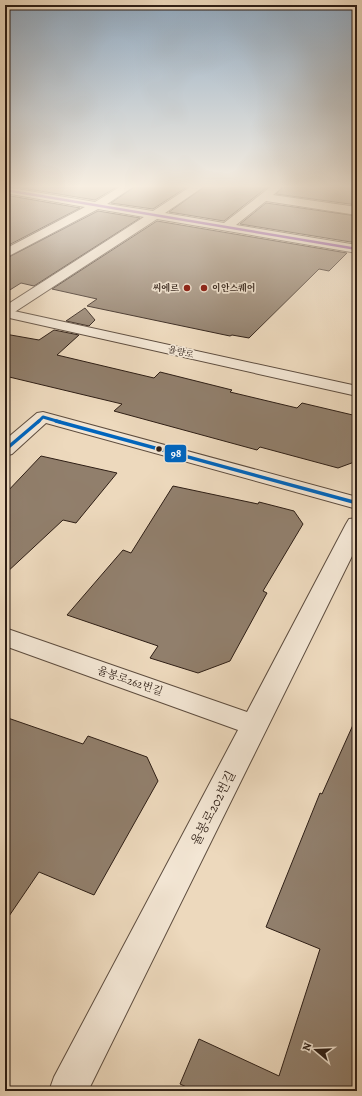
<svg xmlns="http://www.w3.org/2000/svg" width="362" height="1096" font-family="Alegreya,'Noto Serif KR',serif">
	<rect width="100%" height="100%" fill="#edd9bd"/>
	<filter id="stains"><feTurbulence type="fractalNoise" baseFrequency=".005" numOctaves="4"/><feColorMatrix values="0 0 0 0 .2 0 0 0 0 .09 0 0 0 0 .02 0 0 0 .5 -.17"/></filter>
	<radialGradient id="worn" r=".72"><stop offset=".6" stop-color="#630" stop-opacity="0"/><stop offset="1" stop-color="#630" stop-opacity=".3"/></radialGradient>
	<g fill="#917f6c" stroke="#2e1e15">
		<polygon points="20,185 120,185 95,200 16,187"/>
		<polygon points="137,185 190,185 153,209 111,203"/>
		<polygon points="207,185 270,185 224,221 169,212"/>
		<polygon points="280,185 357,185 357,205 276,194 282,188"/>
		<polygon points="5,195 80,208 5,247"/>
		<polygon points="266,203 357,216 357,243 240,224"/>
		<polygon points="98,211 140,218 34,286 21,283 5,293 5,259"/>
		<polygon points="157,221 347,253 329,271 319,269 249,338 232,335 230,336 87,306 97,299 52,289"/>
		<polygon points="85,308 95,320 89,326 66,321"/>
		<polygon points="54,330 79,335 57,355 154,378 160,372 232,390 230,392 297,408 302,403 357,416 357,461 338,468 260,447 257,450 114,411 122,404 5,376 5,334 39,340"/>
		<polygon points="41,456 117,473 76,523 63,520 5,574 5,494"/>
		<polygon points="173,486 258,504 259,502 294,511 303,524 263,591 267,593 230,661 198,673 150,658 158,646 67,615 123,550 131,553"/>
		<polygon points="357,716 357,1091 195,1091 180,1084 199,1039 279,1076 320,949 266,927 320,793 322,794"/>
		<polygon points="5,717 83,744 88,736 147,757 158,781 94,895 39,872 5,922"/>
	</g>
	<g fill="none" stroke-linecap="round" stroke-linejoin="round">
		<defs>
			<g id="minor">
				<polygon points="123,185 136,185 107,204 153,211 193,185 206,185 165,213 224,223 273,185 279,186 281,188 273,195 357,207 357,215 266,201 236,225 357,245 357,253 157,219 10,315 5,316 5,306 144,217 98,209 5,258 5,249 85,207 5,193 5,187 95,202"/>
				<polygon points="43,412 357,497 357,509 46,423 12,454 5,456 5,440 37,413"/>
				<polygon points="357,518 357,546 88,1091 49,1091 54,1077 238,730 5,646 5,628 247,712 346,524 349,519"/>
			</g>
			<polygon id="tertiary" points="5,309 357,386 357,396 5,317"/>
		</defs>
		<use href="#minor" stroke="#5e4d3f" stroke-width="2"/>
		<use href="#tertiary" stroke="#5e4d3f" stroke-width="2"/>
		<use href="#minor" fill="#f3e6d4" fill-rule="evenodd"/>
		<use href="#tertiary" fill="#f3e6d4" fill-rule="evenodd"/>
		<defs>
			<polyline id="bus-1-far1" points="38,422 43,417 60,422"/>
			<g id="bus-1">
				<polyline points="56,421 357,503"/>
				<polyline points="5,450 39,421"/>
			</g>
			<polyline id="bus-2" points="5,190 357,249"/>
		</defs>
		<use href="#bus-1-far1" stroke="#f3e6d4" stroke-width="5"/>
		<use href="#bus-1" stroke="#f3e6d4" stroke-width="6"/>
		<use href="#bus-2" stroke="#f3e6d4" stroke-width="4"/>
		<use href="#bus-1-far1" stroke="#0065bd" stroke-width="3"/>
		<use href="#bus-1" stroke="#0065bd" stroke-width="3.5"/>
		<use href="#bus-2" stroke="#8e44ad" stroke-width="2.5"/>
	</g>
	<linearGradient id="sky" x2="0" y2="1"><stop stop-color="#90a9c0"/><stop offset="0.55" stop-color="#f7eee1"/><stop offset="1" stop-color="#f7eee1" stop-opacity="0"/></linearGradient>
	<rect width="362" height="339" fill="url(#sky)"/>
	<g fill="#8f2418" stroke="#f3e6d4" stroke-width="1.5">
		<circle cx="187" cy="288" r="4"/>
		<circle cx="204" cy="288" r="4"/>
	</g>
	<circle fill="#2e1e15" stroke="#f3e6d4" stroke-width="1.5" cx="159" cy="449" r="3.5"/>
	<g text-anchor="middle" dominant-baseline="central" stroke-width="3.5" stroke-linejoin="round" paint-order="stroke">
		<g font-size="9" font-weight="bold" fill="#2e1e15" stroke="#f3e6d4" text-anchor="end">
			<text x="179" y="288">씨에르</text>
			<text x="212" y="288" text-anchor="start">이안스퀘어</text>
		</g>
		<g font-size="9" fill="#2e1e15" stroke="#f3e6d4">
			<text transform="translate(181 352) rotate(13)">율량로</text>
		</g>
		<g font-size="11" fill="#2e1e15" stroke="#f3e6d4">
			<text transform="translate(130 681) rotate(19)">율봉로262번길</text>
		</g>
		<g font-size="13" fill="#2e1e15" stroke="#f3e6d4">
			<text transform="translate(213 808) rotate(-63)">율봉로202번길</text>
		</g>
	</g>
	<rect stroke="#f3e6d4" stroke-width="1.5" x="164" y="444" width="23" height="19" rx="4" fill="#0065bd"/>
	<g font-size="11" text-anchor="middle" font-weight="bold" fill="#fff">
		<text x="176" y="457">98</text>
	</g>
	<rect width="362" height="1096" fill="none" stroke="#edd9bd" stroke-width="20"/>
	<rect x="6" y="6" width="350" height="1084" fill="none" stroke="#2e1e15" stroke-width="2"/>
	<rect x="10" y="10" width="342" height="1076" fill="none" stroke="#2e1e15"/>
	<g transform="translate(316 1050) rotate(289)" stroke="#f3e6d4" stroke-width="3" paint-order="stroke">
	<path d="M0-3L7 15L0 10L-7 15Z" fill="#2e1e15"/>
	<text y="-6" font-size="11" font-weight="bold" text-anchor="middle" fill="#2e1e15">N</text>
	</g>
	<rect width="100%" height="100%" filter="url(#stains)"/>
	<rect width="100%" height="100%" fill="url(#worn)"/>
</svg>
